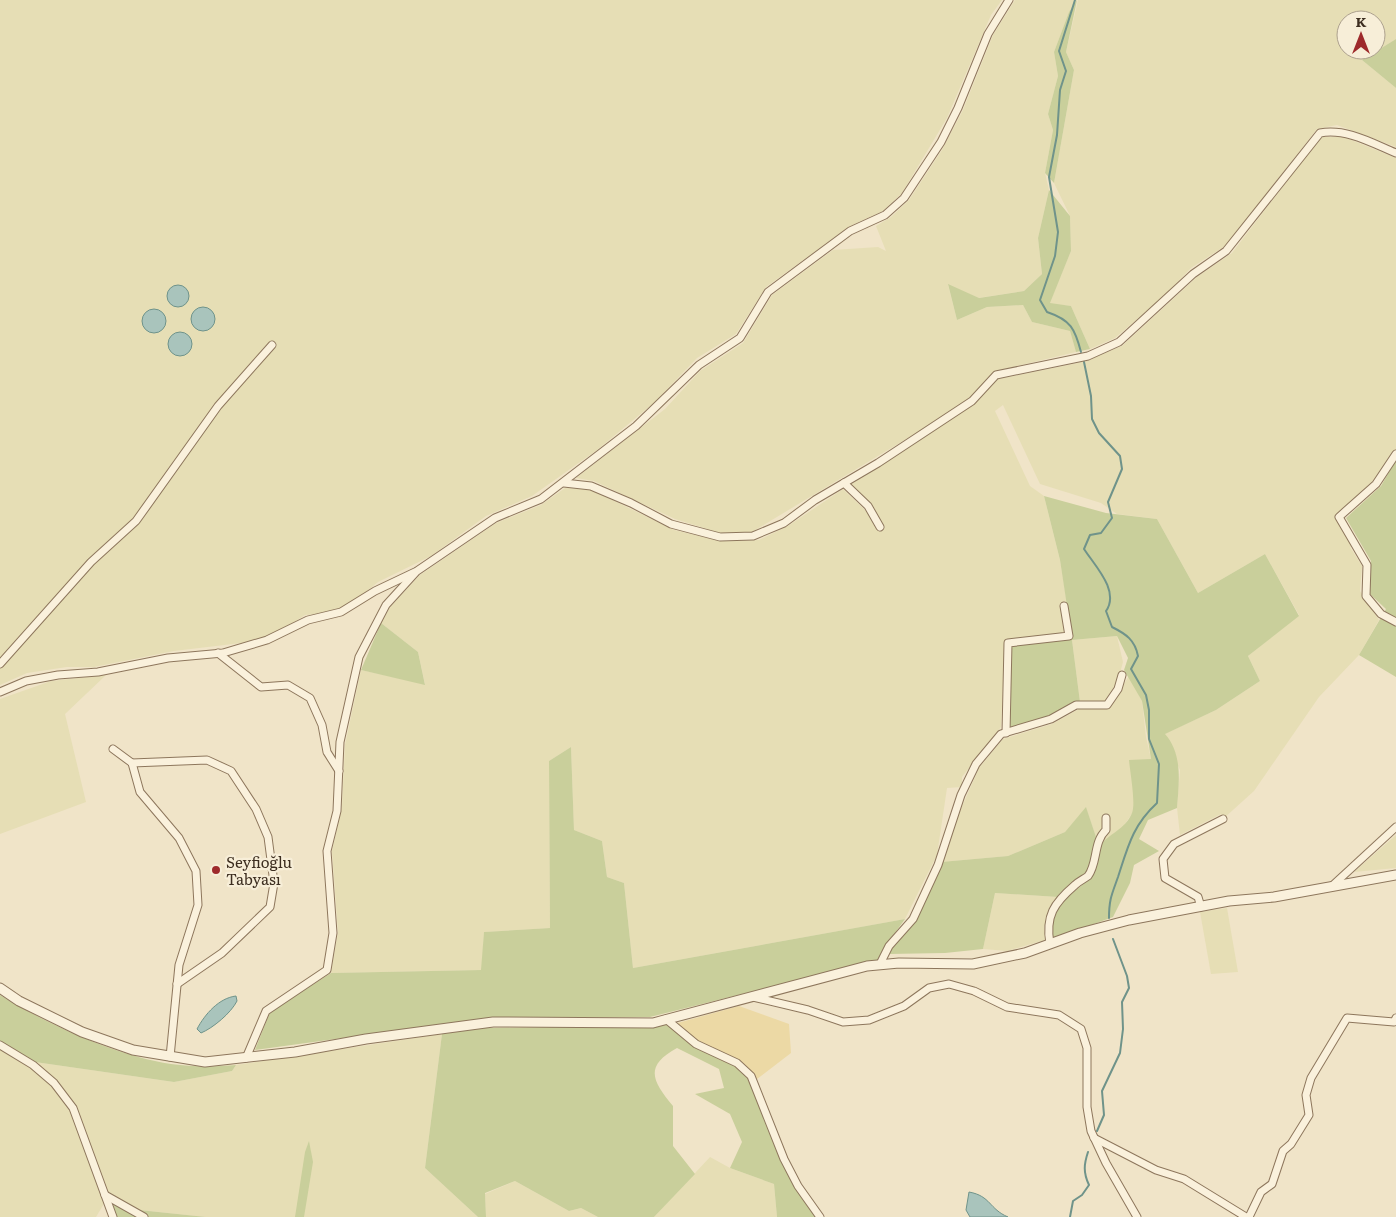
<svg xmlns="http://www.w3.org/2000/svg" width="1396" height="1217" font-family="Literata,serif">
	<rect width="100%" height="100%" fill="#f0e4c8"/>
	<g fill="#e6deb5" fill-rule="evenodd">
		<polygon points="0,0 1002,0 991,15 947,118 902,193 883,211 850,226 766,287 736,334 697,358 655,402 597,450 532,496 486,516 431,556 378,582 341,612 305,615 267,640 174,651 94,667 67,667 27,673 0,685"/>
		<polygon points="1015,0 1077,0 1069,12 1054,52 1058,76 1048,114 1053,130 1045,173 1049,190 1038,238 1042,274 1024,291 978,298 948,285 957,320 987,307 1023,305 1032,322 1070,331 1076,352 996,371 969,398 931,424 752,532 720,533 675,519 594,481 576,478 665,409 700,371 743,343 772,295 833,250 878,247 886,251 876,226 891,217 909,200 942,150 963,110 993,35"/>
		<path d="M1078,0H1396V39L1362,60L1396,88V147L1337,125L1317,129L1225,246L1191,268L1164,296L1115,338L1090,349L1071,306L1049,304L1071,251L1070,216L1054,183L1074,70L1066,52ZM1346,20H1376V50H1346Z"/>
		<polygon points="1321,137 1344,137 1396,158 1396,454 1376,484 1339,517 1354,545 1350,547 1362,566 1360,591 1379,620 1359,655 1319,697 1254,791 1223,819 1221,814 1180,835 1177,808 1180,770 1164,734 1216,710 1260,681 1248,656 1299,615 1265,554 1198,593 1157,519 1117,514 1101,503 1040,484 1003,405 995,411 1030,486 1044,496 1060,560 1072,634 1005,642 1001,727 962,777 962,787 947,788 937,855 905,919 633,968 624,883 607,877 602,841 574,830 571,747 549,761 550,928 484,932 482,970 331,973 338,932 332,851 342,807 345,745 361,670 425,684 418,652 381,623 390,607 420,575 496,523 541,505 565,488 590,489 674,530 720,541 759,540 788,526 843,489 867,512 873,507 851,484 922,437 998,379 1078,363 1122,346 1197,277 1232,253"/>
		<polygon points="1117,636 1123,662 1116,688 1104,703 1080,702 1072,640"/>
		<polygon points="106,675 65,714 86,802 0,834 0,699 51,681"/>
		<polygon points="1129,676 1142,701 1146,737 1151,759 1133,812 1123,827 1099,846 1086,808 1065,832 1008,856 941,862 956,810 960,811 979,768 1003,739 1052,724 1079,709 1108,708"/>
		<polygon points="1396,835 1396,868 1354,872"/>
		<polygon points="995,893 1058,897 1049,911 1044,927 1045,940 1007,951 983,949"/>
		<polygon points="1227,908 1238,972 1211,974 1200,912"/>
		<polygon points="442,1034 425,1168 478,1217 206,1217 139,1210 108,1194 74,1107 35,1062 174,1082 232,1071 236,1065"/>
		<polygon points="0,1048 32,1067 53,1085 71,1110 105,1202 96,1217 0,1217"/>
		<polygon points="710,1157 730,1168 774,1184 777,1217 654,1217"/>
		<polygon points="515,1181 569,1211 581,1208 598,1217 486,1217 485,1194"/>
	</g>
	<g fill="#c9cf9b">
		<polygon points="1077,0 1066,52 1074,70 1054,183 1045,173 1053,130 1048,114 1058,76 1054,52 1069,12"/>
		<polygon points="1396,39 1396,88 1362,60"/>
		<polygon points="1049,190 1070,216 1071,251 1050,303 1071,306 1090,349 1076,352 1070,331 1032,322 1023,305 987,307 957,320 948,284 979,298 1024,291 1042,274 1038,238"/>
		<polygon points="1396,460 1396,677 1359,655 1386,609 1370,594 1371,561 1346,518 1381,486"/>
		<path d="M1044,496L1106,513L1157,519L1198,593L1265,554L1299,616L1248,656L1260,681L1216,710L1165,734C1183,754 1179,783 1177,808L1148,820L1139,839L1159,851L1134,865L1130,883L1113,917L1053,939C1044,905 1070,899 1089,878C1096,871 1093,854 1100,846C1109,833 1125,830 1132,813C1136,804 1130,772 1129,760L1151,759L1142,701L1124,670L1128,658L1117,636L1072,640L1080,702L1051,717L1008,730L1010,646L1072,639L1060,560Z"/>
		<polygon points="381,623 418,652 425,685 361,670"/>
		<polygon points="571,747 574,830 602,841 607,877 624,883 633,968 905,919 887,944 878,960 650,1017 489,1018 255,1050 270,1012 331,973 481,970 484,932 550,928 549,761"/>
		<polygon points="1086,807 1097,840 1087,872 1075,880 1058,897 995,893 983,949 945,953 889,954 892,946 916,919 941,862 1008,856 1065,832"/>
		<path d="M0,995C46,1024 117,1056 171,1064C193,1067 214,1067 236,1065L232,1071L174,1082L35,1062L0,1042Z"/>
		<path d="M671,1025L734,1065L748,1077L777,1149L816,1217H777L774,1184L730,1168L742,1142L730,1114L695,1094L724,1088L719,1069L677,1048C644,1066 652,1081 673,1106V1146L695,1174L654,1217H598L581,1208L569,1211L515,1181L485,1193L486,1217H478L425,1168L442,1034L485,1028Z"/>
		<polygon points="309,1141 313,1162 304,1217 295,1217 305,1152"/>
		<polygon points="111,1202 139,1217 116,1217"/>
		<polygon points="139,1210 206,1217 148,1217"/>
	</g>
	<polygon fill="#ecd9a5" points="739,1006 789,1024 791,1053 757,1079 741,1062 697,1043 674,1024"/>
	<g fill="#a9c4bc" stroke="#6f938a">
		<circle cx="178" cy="296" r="11"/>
		<circle cx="203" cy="319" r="12"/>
		<circle cx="154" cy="321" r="12"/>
		<circle cx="180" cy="344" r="12"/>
		<path d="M236,996L237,1001C231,1013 213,1028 201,1033L197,1029C205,1014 219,998 236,996Z"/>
		<path d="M969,1192C991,1196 989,1209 1008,1217H970L966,1210Z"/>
	</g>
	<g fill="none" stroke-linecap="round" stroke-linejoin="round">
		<g stroke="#6f938a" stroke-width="2">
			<path d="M1075,0L1059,51L1066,71L1060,90L1057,135L1049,177L1058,232L1055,256L1040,300L1047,312C1071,320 1075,329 1081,352"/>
			<path d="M1084,362L1091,396L1092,419L1099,433L1120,456L1122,469L1108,502L1112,518L1101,533L1090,535L1084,549C1095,566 1120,591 1106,611L1112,627C1126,634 1135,640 1138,656L1131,669L1146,695L1149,710V739L1159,764L1157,803C1133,825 1128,846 1118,877C1112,894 1109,899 1109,918"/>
			<polyline points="1097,1131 1104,1115 1102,1091 1120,1053 1123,1029 1122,1002 1129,988 1127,976 1113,939"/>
			<path d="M1070,1217L1073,1201L1082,1195L1089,1185C1083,1172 1084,1164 1088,1152"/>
		</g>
		<defs>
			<g id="minor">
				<polyline points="1396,454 1376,484 1339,517 1367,565 1366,596 1381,614 1396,622"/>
				<path d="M564,483L591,486L631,503L671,524L720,537L753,536L784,523L815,500L878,463L972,401L996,375L1088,356L1119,342L1193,274L1226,251L1320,133C1346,128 1372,143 1396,153"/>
				<polyline points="844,483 868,506 880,527"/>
				<polyline points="218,653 261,687 288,685 310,698 322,725 327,752 339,771"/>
				<polyline points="0,664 91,562 136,521 218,406 272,345"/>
				<polyline points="0,692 26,681 58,675 98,672 168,658 223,653 267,640 308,620 341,612 375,591 415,572"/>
				<polyline points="1006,733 1008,643 1069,636 1064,606"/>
				<polyline points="113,749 132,763 140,792 179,838 196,871 198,905 179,965 170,1057"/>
				<polyline points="132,763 207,760 231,771 256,809 268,837 274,883 270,907 222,953 177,984"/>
				<polyline points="1332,886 1396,827"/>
				<polyline points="1201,907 1198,897 1165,878 1163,859 1174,844 1223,819"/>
				<path d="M1050,944C1045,916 1054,903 1075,885C1079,881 1084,879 1088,876C1098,863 1093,842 1106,830V818"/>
				<polyline points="880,964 889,946 913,919 938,865 961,795 976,764 1001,734 1051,719 1076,705 1107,705 1118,689 1122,675"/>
				<polyline points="753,997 808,1010 843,1022 869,1020 904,1006 929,988 949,984 974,991 1007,1007 1059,1015 1081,1029 1087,1048 1087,1107 1091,1131 1106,1163 1137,1217"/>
				<polyline points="666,1019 696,1044 737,1063 751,1076 784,1159 798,1186 820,1217"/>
				<polyline points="0,1045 33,1065 54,1083 73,1108 113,1217"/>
				<polyline points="246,1058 266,1011 327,970 333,933 327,851 337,811 340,742 359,657 386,605 417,571 495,518 541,499 636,426 699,365 740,338 768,292 850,231 885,215 904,198 941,142 958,108 988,34 1009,0"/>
				<polyline points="1094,1138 1156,1170 1184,1179 1246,1217"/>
				<polyline points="105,1195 144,1217"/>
				<polyline points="1249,1217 1261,1192 1272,1184 1283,1151 1291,1144 1309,1115 1306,1095 1311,1078 1347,1018 1394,1022 1396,1018"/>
			</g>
			<polyline id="tertiary" points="0,988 19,1001 82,1032 133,1050 205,1062 295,1052 366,1039 493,1022 653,1023 867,966 899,963 973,964 1025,953 1080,933 1129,920 1229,901 1274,897 1396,875"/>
		</defs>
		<use href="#minor" stroke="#8d765c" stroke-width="9"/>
		<use href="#tertiary" stroke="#8d765c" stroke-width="11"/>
		<use href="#minor" stroke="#faf1dc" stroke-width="7"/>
		<use href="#tertiary" stroke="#faf1dc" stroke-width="9"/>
	</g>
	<circle fill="#9e2a2b" stroke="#f7eed8" stroke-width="2" cx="216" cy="870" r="5"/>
	<g text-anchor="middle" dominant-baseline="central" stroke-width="4.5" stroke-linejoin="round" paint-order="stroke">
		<g font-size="15" fill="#3d2e20" stroke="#f7eed8" text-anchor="start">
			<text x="226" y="861">Seyfioğlu<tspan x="226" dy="17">Tabyası</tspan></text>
		</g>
	</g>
	<g transform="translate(1361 35)"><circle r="24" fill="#f7eed8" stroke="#ada18e"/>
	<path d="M0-4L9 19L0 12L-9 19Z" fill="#9e2a2b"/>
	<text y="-8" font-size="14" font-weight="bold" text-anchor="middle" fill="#3d2e20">K</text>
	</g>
</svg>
